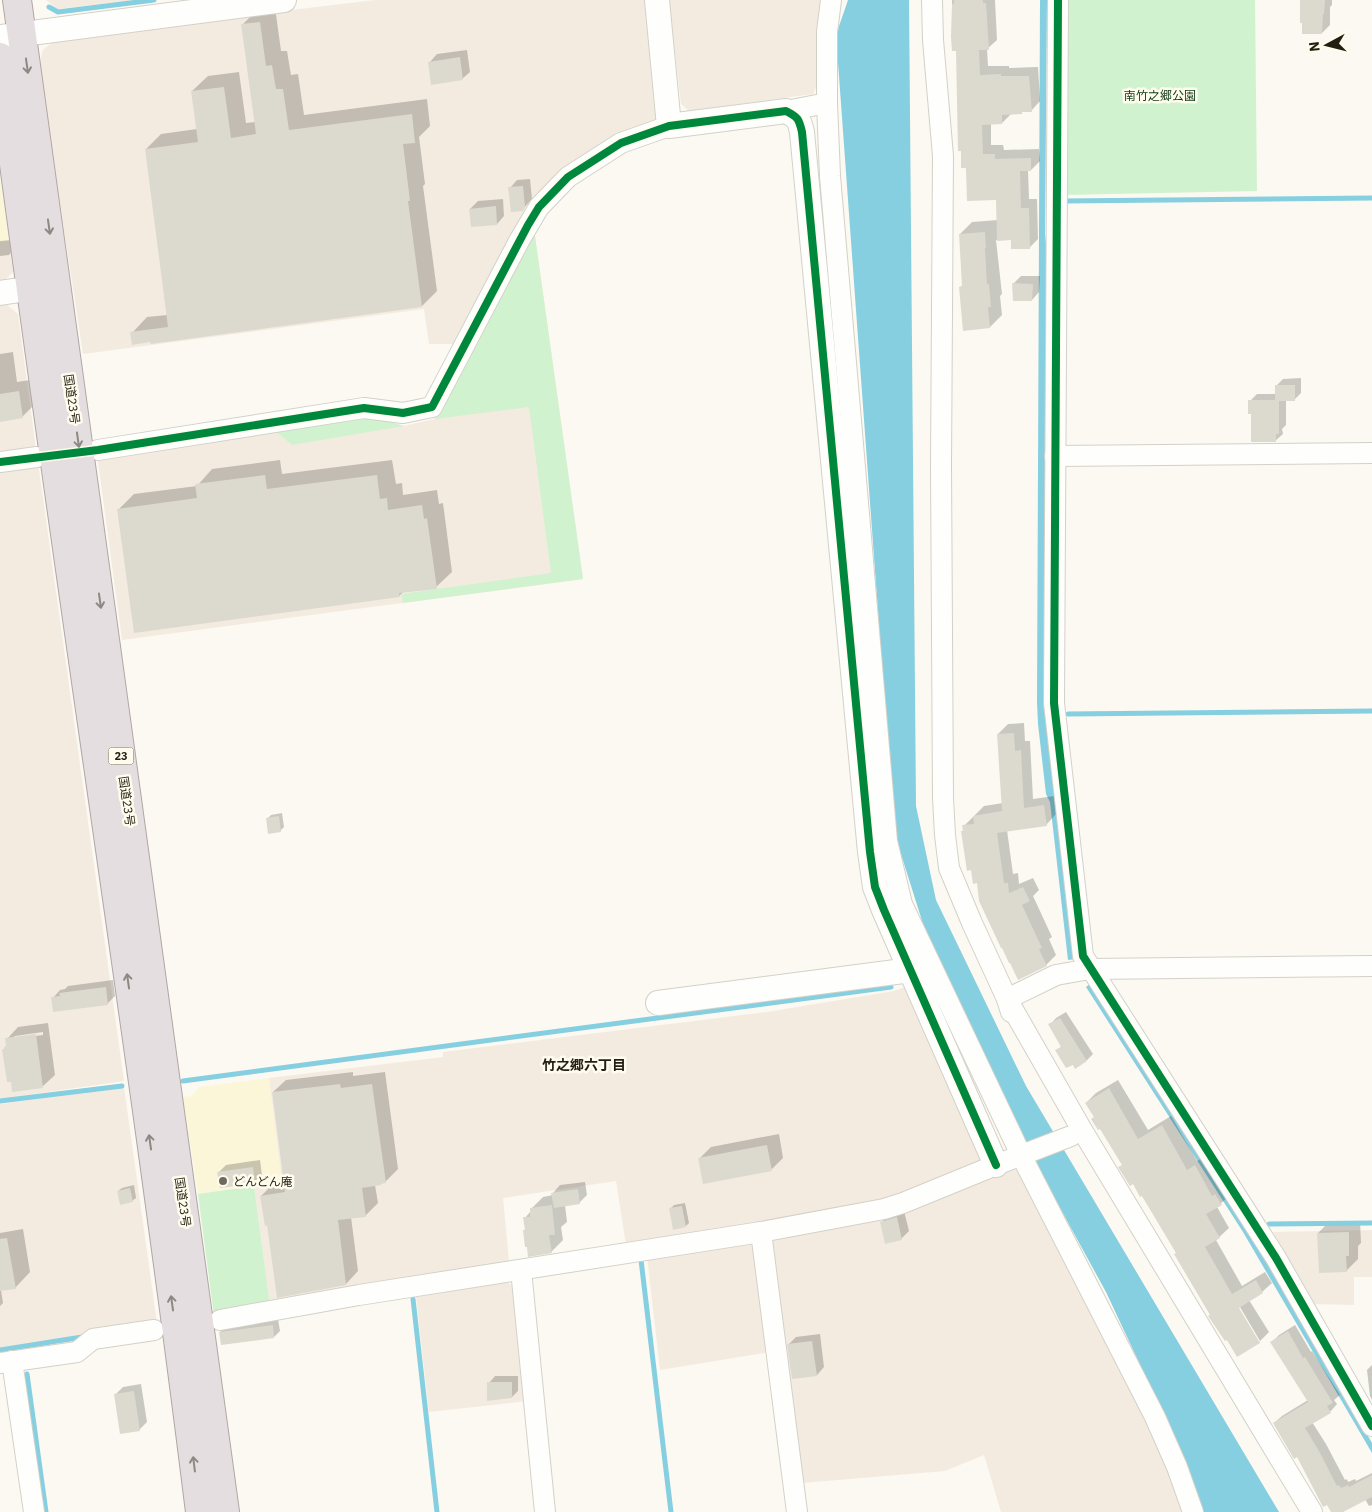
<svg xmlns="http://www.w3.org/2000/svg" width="1372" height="1512" font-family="'IBM Plex Sans','Noto Sans JP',sans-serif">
	<rect width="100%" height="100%" fill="#fbf9f1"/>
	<g fill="#fcf6d9">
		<polygon points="0,177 9,241 0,242"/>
		<polygon points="269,1078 282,1182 198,1194 183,1097 192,1096 199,1087"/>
	</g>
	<g fill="#f4ebe0">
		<polygon points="46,0 138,0 58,9"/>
		<polygon points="375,0 647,0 661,112 653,123 574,162 454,344 429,344 424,309 83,354 39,65 43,50 50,44 60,38"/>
		<polygon points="669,0 823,0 819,81 813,94 689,111 681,104"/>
		<polygon points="534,229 583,579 122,640 97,454 367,415 404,426 434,419"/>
		<polygon points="9,241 14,271 4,281 0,282 0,242"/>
		<polygon points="6,304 18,314 36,449 0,454 0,305"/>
		<polygon points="38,462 124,1081 0,1099 0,467"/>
		<polygon points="907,986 982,1162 900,1196 870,1205 797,1215 626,1245 616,1181 503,1198 509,1261 506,1266 270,1305 254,1186 282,1182 269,1078 443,1057 443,1052 767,1012 894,991"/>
		<polygon points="124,1087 157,1323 85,1340 0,1354 0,1104"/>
		<polygon points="1021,1163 1119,1356 1188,1512 1001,1512 984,1455 945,1471 802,1483 767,1243 773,1238"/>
		<polygon points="1372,1230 1372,1277 1354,1277 1354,1305 1308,1304 1298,1276 1273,1232"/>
		<polygon points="750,1240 756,1244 770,1352 660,1370 647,1256"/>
		<polygon points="503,1281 510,1284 517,1292 528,1401 429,1412 416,1297"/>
	</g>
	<g fill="#d1f2cf">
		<polygon points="1065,0 1255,0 1257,191 1064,195"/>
		<polygon points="534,229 583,579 403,603 401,594 551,573 529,407 435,419"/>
		<polygon points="367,415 404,426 292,445 273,429"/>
		<polygon points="254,1186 270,1305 214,1316 198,1194"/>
	</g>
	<g fill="#85cfe0">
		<polygon points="848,0 909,0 916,806 936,900 1026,1086 1279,1512 1203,1512 1187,1465 1106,1292 1007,1111 924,927 894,832 836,35"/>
		<polygon points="1040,0 1047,0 1045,234 1047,253 1047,729 1076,959 1068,960 1050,802 1046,794 1038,724 1037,702"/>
		<polygon points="1091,983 1251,1235 1372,1443 1372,1453 1243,1232 1086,987"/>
	</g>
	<g fill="#0003" fill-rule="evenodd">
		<polygon points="952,0 995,0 997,40 987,49 988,66 1009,66 1009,68 1038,67 1040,101 1032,110 1024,110 1021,113 1011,114 1002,123 991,123 991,145 1003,145 1004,150 1039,149 1040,161 1031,170 1028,170 1029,199 1037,199 1038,239 1029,248 1012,239 996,240 1002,294 1000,296 1002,315 990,327 961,287 963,284 960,234 972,222 998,220 997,199 969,200 957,49 953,50"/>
		<polygon points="1301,0 1332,0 1332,5 1330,7 1330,25 1322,33"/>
		<polygon points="275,7 281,51 287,51 291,75 298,74 304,115 427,99 430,126 419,137 425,184 423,186 437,291 422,306 132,333 147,317 167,315 146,149 161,134 197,129 192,91 208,76 239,72 246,123 255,122 242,25 258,9"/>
		<polygon points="467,50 470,72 462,79 430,62 437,54"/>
		<polygon points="530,179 532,199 522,210 510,188 517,180"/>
		<polygon points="503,199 504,216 497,224 470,209 478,201"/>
		<polygon points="11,240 12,251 9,255 0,256 0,241"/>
		<polygon points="1021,276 1040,276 1039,292 1032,300 1013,284"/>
		<polygon points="13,352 17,382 30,380 34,405 22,417 0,420 0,354"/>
		<polygon points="1301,378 1301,393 1294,400 1286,400 1286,425 1282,429 1283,434 1275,441 1252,413 1250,401 1257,394 1276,394 1276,386 1283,379"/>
		<polygon points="280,460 282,474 392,460 396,484 402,483 403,495 437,490 439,504 443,503 452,572 436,587 404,591 399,596 118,510 134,494 197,486 212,469"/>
		<polygon points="1024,723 1025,741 1030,741 1033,799 1054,796 1056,814 1046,825 1007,830 1013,874 1018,873 1019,884 1033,878 1039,890 1033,896 1052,937 1049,939 1056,955 1046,965 978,882 964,826 984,806 1003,803 998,734 1008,724"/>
		<polygon points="282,813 284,827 280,831 268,818 271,815"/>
		<polygon points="113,980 115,996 107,1004 53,998 60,990 65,989 68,986"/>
		<polygon points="1066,1012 1093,1054 1087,1060 1073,1063 1057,1051 1062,1046 1050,1025 1056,1018"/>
		<path d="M48,1023L55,1075L43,1086L5,1048L7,1045V1039L18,1027ZM43,1032V1035L12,1039L15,1036Z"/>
		<polygon points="353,1072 353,1076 385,1072 398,1169 385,1182 375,1185 378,1203 365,1216 351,1217 358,1271 346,1284 268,1224 261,1196 274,1183 285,1182 273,1092 286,1080"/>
		<polygon points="1118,1080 1148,1130 1171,1116 1197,1161 1204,1157 1230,1195 1217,1207 1229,1228 1216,1240 1242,1286 1265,1272 1272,1283 1262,1292 1249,1300 1269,1332 1260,1341 1237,1302 1234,1303 1258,1341 1260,1341 1237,1355 1211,1315 1177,1252 1123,1165 1086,1103 1096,1093"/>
		<polygon points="779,1134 783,1158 772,1169 699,1159 711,1147"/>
		<polygon points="260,1160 262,1175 254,1182 219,1172 226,1165"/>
		<polygon points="585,1182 587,1195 579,1203 565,1205 567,1222 561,1227 563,1240 551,1252 524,1230 526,1229 525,1218 531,1211 532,1208 543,1197 553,1195 553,1193 560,1185"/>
		<polygon points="134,1185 136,1198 132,1201 118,1191 122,1188"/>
		<polygon points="685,1203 689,1223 686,1226 670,1209 674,1205"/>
		<polygon points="904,1211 909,1231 901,1239 882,1222 889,1214"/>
		<polygon points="1330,1221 1360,1221 1361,1243 1358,1246 1358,1259 1346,1271 1318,1233"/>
		<polygon points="23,1229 30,1272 15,1288 1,1290 3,1303 0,1306 0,1233"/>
		<polygon points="278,1319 280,1331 274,1337 220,1332 227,1326"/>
		<polygon points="1295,1325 1311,1352 1312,1351 1340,1395 1334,1400 1337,1404 1330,1412 1312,1422 1326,1444 1345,1480 1347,1479 1348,1482 1355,1479 1356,1481 1372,1473 1372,1505 1369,1506 1365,1499 1340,1512 1332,1512 1298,1455 1274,1423 1282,1416 1308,1400 1272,1342 1279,1335"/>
		<polygon points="820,1334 824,1367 817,1375 789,1344 796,1337"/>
		<polygon points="1372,1365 1372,1400 1370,1396 1367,1370"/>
		<polygon points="495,1376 518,1376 518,1391 512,1397 489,1383"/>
		<polygon points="141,1384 147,1422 139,1430 116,1394 123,1387"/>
	</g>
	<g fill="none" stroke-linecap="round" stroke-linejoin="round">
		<g stroke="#85cfe0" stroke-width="5">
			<polyline points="49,7 58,12 154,0"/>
			<polyline points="1063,201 1372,198"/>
			<polyline points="1068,714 1372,711"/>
			<polyline points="183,1081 891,987"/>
			<polyline points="0,1101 122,1086"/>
			<polyline points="1269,1224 1372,1223"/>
			<polyline points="641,1260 671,1512"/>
			<polyline points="413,1299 437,1512"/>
			<polyline points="0,1350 82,1337"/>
			<polyline points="27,1374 46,1512"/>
		</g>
	</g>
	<g fill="#dcdacf">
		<polygon points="954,0 983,0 983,3 986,3 989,50 979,50 980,75 1001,74 1001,76 1029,76 1032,112 1022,112 1022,114 1002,115 1002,124 982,125 983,154 995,154 995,159 1031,158 1031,171 1020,171 1021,208 1029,208 1030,249 1011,249 1011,240 997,241 996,200 967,201 966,168 961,168 961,151 958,151 956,51 952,51 951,37 952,4 954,4"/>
		<polygon points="1300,0 1325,0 1324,14 1323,14 1322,34 1302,34 1302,23 1300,23"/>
		<polygon points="260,22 266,66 272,65 276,89 283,89 289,130 412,114 415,143 403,144 410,201 408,201 422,307 151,344 150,342 132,345 130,332 168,327 145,149 198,142 191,91 224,87 231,138 256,134 241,24"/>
		<polygon points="460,57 463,80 431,85 428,62"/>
		<polygon points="523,186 525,207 523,211 511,212 508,187"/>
		<polygon points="496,206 497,225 471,227 469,209"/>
		<polygon points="985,232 986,248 985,248 987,284 989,284 991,307 988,307 990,328 963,331 959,287 962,286 959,234"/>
		<polygon points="1012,283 1033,284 1032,301 1013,301"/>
		<polygon points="1275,385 1295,385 1295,401 1279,401 1279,434 1276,434 1276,442 1251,442 1251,414 1248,414 1248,400 1275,400"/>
		<polygon points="19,391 23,418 0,422 0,394"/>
		<polygon points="265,475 267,489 377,475 380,499 387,498 388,510 422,505 424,519 427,518 437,589 399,593 400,597 134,633 117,509 197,498 195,484"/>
		<polygon points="1014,733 1015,751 1021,750 1024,808 1044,805 1047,826 997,833 1004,883 1008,883 1009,893 1023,887 1030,901 1022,905 1042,948 1039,949 1047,966 1018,980 1010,963 1009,963 1002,948 1001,948 979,901 977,883 973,884 971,870 967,871 961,831 963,831 962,825 974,824 973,816 1002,811 997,734"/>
		<polygon points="279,816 281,832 268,834 266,818"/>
		<polygon points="106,987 108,1005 53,1012 51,997 60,996 59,993"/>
		<polygon points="1060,1018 1087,1061 1075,1069 1073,1065 1066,1068 1055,1050 1061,1047 1048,1024"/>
		<polygon points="36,1034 43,1088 12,1092 11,1082 7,1082 2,1049 4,1049 4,1047 6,1046 5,1038"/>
		<polygon points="340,1084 341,1088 372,1084 386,1183 381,1184 381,1185 362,1188 366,1217 338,1220 346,1285 277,1298 267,1225 265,1226 260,1196 285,1192 272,1092"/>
		<polygon points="1109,1088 1138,1139 1162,1125 1187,1170 1195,1165 1212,1196 1215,1194 1222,1205 1206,1214 1220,1238 1205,1247 1232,1294 1256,1280 1263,1293 1239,1308 1260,1343 1237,1357 1227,1340 1225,1341 1208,1316 1210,1315 1174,1254 1176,1253 1142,1196 1140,1197 1133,1184 1130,1186 1118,1167 1122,1165 1100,1129 1098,1130 1091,1119 1094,1117 1085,1103"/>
		<polygon points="767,1145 772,1171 703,1184 698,1158"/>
		<polygon points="253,1167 255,1184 220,1188 217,1172"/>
		<polygon points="130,1188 133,1202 120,1205 117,1191"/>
		<polygon points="578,1189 580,1204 554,1208 551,1193"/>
		<polygon points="552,1205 555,1235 549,1235 552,1253 528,1257 527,1247 525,1247 523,1230 525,1230 523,1217 530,1217 530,1208"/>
		<polygon points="682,1206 686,1227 673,1230 669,1208"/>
		<polygon points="897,1217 902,1240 885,1244 880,1222"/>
		<polygon points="1349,1232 1349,1256 1346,1256 1347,1272 1319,1273 1317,1233"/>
		<polygon points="7,1238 16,1289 0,1291 0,1239"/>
		<polygon points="273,1325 274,1338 221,1345 219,1332"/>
		<polygon points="1288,1331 1303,1358 1305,1357 1333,1403 1327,1406 1331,1413 1305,1428 1319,1451 1337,1486 1339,1485 1341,1488 1348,1485 1349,1487 1372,1475 1372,1497 1343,1512 1331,1512 1327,1505 1323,1507 1297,1457 1294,1459 1273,1423 1308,1402 1270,1342"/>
		<polygon points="812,1341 817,1376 792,1379 787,1344"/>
		<polygon points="487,1382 512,1382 512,1398 487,1401"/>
		<polygon points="134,1391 140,1431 120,1434 114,1394"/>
	</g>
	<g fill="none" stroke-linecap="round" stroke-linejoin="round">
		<defs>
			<g id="minor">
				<polyline points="932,0 933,40 943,156 941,466 943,798 945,835 949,868 972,923 1007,999 1082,1130 1312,1512"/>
				<polyline points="1058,0 1054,703 1083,956 1276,1258 1372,1426"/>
				<polyline points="827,103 830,176 887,841 902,904 1021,1155 1155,1417 1177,1467 1193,1512"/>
				<polyline points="786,111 827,103 827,32 831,0"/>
				<polyline points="98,450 364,408 403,413 432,407 519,241 539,207 568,177 621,143 669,126"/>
				<polyline points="1055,456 1372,453"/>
				<polyline points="0,462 37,457"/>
				<polyline points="1011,1012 1007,999 1056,975 1090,969 1372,966"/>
				<polyline points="761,1232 797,1512"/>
				<polyline points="521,1270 545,1512"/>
				<polyline points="220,1320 359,1295 761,1232 884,1209 903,1203 996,1165 1071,1136"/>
				<polyline points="12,1361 34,1512"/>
				<polyline points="0,1363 77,1352 93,1339 154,1330"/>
			</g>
			<g id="tertiary">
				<path d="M657,0L669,126L786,111C798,117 799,119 802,132L870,852L875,887L884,910L996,1165"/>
				<polyline points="0,37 284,0"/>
				<polyline points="0,293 48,286"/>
				<polyline points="658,1003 911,970"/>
			</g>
			<g id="trunk">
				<polyline points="17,0 225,1512"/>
				<path d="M0,57C62,543 140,1026 200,1512"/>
			</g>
		</defs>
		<use href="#minor" stroke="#d3d1c7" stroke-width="22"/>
		<use href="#tertiary" stroke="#d3d1c7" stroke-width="26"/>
		<use href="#trunk" stroke="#b1a6a6" stroke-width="30"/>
		<use href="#minor" stroke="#fefefd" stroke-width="20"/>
		<use href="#tertiary" stroke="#fefefd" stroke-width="24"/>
		<use href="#trunk" stroke="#e4dee0" stroke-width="28"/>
		<defs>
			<g id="cycleway">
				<polyline points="1058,0 1054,703 1083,956 1276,1258 1372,1426"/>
				<path d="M0,462L98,450L364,408L403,413L432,407L528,225L539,207L568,177L621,143L669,126L786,111C798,117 799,119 802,132L870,852L875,887L884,910L996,1165"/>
			</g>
		</defs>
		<use href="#cycleway" stroke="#fffced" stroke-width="11"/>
		<use href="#cycleway" stroke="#00873e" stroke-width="8"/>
	</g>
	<defs><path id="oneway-shaft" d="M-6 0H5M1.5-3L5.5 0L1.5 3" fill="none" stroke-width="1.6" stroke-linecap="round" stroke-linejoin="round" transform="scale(1.25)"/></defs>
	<g stroke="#8c8883">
		<use href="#oneway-shaft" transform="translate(27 66) rotate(82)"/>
		<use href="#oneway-shaft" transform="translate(49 227) rotate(82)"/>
		<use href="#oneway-shaft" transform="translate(78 440) rotate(82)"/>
		<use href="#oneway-shaft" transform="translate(100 601) rotate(82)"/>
		<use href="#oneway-shaft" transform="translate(128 981) rotate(-98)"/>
		<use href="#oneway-shaft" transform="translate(150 1142) rotate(-98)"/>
		<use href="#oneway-shaft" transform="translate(172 1303) rotate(-98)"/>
		<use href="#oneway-shaft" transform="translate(194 1464) rotate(-97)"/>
	</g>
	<circle fill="#6d6b5f" stroke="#fffced" stroke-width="2" cx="223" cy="1181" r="5"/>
	<g text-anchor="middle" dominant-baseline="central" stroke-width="5" stroke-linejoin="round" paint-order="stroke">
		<rect fill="#fffced" stroke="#646153" stroke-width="1" x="108.5" y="747.5" width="25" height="17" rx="4"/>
		<g font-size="11" font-weight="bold" fill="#211f11">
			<text x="121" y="756">23</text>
		</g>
		<g font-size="12" fill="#0b3a14" stroke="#fffced">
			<text x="1160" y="95">南竹之郷公園</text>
		</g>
		<g font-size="12" fill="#211f11" stroke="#fffced">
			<text transform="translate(72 399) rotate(82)">国道23号</text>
			<text transform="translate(127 801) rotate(82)">国道23号</text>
			<text transform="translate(183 1202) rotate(82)">国道23号</text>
		</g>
		<g font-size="12" fill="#211f11" stroke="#fffced" text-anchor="start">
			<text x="233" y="1181">どんどん庵</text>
		</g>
		<g font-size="14" font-weight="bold" fill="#211f11" stroke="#fffced">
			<text x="584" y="1065">竹之郷六丁目</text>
		</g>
	</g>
	<g transform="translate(1327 45) rotate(263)" stroke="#fffced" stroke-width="4" paint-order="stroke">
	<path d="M0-4L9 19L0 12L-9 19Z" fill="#211f11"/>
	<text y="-8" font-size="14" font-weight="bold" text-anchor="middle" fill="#211f11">N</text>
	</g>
</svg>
